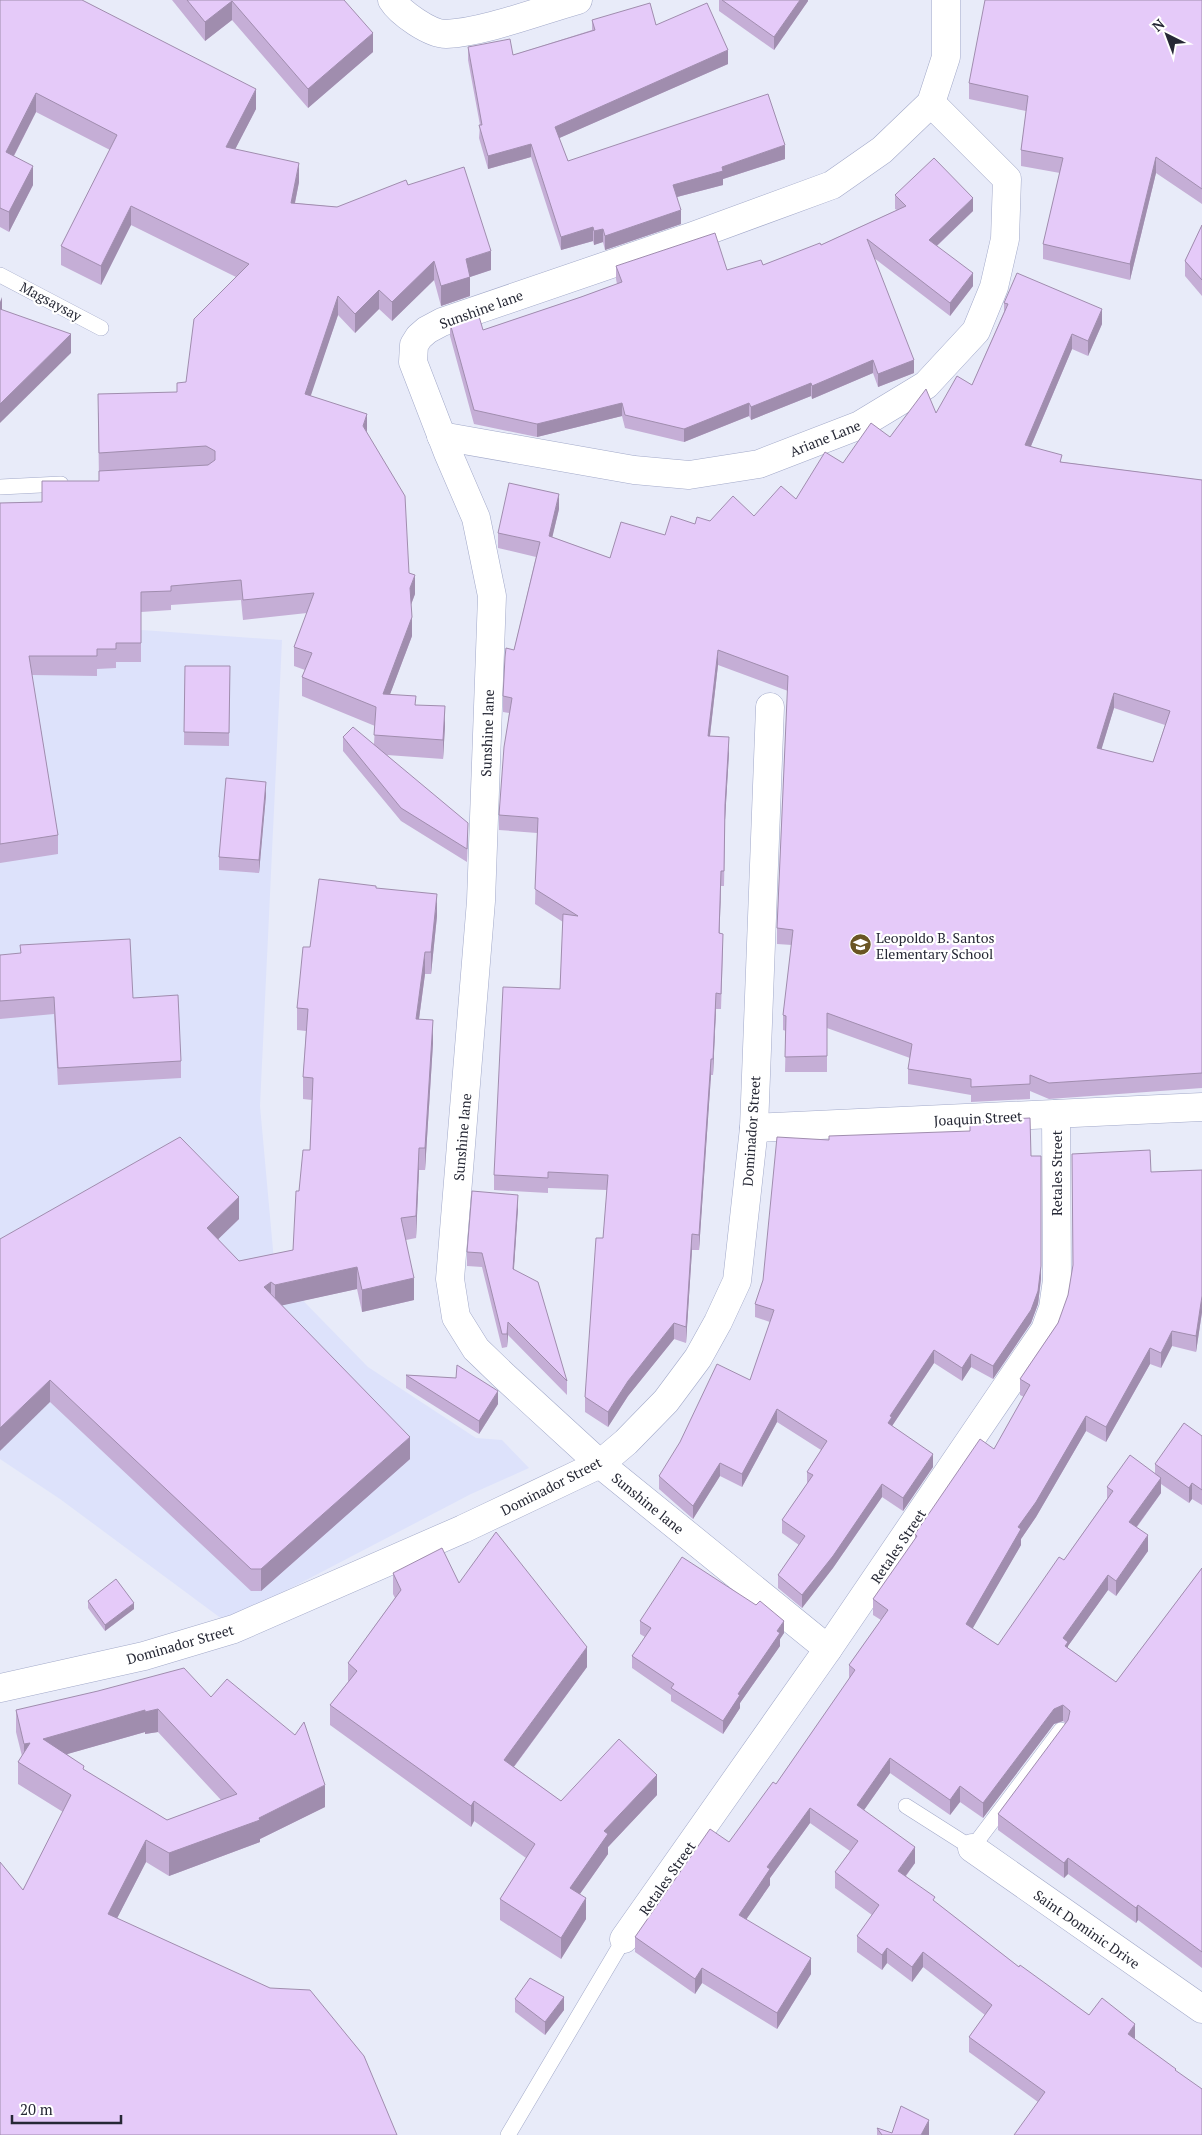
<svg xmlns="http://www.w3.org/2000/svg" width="1202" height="2135" font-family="'PT Serif',serif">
	<rect width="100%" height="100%" fill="#e8ebf9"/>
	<polygon fill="#dde2fb" points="142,630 282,640 260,1106 275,1272 368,1367 476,1438 502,1440 529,1468 471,1494 226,1622 60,1499 0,1459 0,643 97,633"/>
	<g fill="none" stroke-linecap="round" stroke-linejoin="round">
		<defs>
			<g id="lane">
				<polyline points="0,275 101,328"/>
				<polyline points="0,487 61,484"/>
				<polyline points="906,1806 972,1848 1061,1730"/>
				<polyline points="508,2135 624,1939"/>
			</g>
			<g id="street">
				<path d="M392,0C400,13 430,34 446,34C485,32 539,11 578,0"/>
				<polyline points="441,436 634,470 689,475 759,464 860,425 926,385 976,331 994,287 1005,239 1007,179 931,103"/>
				<polyline points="754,1128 1202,1107"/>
				<polyline points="828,1649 600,1464 504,1376 476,1349 456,1317 450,1279 481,901 492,596 476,518 448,453 413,362 414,345 419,337 427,330 442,322 693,236 832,185 882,150 931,103 946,57 946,0"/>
				<polyline points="0,1688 144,1656 234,1629 463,1529 600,1464 626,1442 666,1401 698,1358 718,1322 737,1281 754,1128 770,707"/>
				<polyline points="972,1848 1202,2009"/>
				<polyline points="624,1939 828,1649 1045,1330 1053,1308 1057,1280 1056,1114"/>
			</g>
		</defs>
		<use href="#lane" stroke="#a2a9c9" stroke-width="16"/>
		<use href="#street" stroke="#a2a9c9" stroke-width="29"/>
		<use href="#lane" stroke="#fff" stroke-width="15"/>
		<use href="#street" stroke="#fff" stroke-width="28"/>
	</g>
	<g fill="#c5aed6" fill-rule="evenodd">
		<polygon points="0,0 256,109 235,149 299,182 295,203 337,207 408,185 491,270 470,277 470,296 441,306 434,280 392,321 379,309 355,333 338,315 310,395 367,433 409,573 415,594 411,605 412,636 390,694 416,705 445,726 443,759 387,755 468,837 467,862 401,821 343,751 343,737 374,744 375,726 302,696 302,677 305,670 294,666 294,647 307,613 243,620 241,600 171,605 171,610 141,612 141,662 116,662 116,668 97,669 97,676 32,675 58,835 58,854 0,863 0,503 42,502 99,481 98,413 177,392 186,382 236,277 131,225 101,285 61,265 61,246 110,150 36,112 14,156 33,185 9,232 0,227"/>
		<polygon points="172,0 344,0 373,52 308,108 232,20 205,41"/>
		<polygon points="719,0 808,0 808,1 774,50 719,11"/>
		<polygon points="1202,0 1202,204 1156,173 1130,280 1043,259 1043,244 1060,173 1021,166 1021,150 1026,111 969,99 969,83"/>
		<polygon points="592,20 656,25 728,64 559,138 568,161 785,159 723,179 723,185 677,197 681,224 605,250 603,242 594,245 593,241 561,250 531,157 488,169 479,138 480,125 468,60 468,47 513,55 592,30"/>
		<polygon points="895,195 973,211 937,246 973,286 950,316 874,258 914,373 878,387 873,373 812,399 811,396 751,420 749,416 684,442 625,428 622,416 537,437 474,424 450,336 450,323 483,330 581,297 617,284 616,279 616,266 727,270 763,265 821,245 897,210 895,209"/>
		<polygon points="1202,225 1202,296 1185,276 1185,261"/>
		<path d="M1004,303L1102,324L1088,356L1072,349L1031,446L1062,462L1202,480V1088L1049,1099L1030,1091V1099L971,1102V1095L908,1084V1069L910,1058L827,1028V1072H785L786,1031L783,1030V1015L792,945L777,944V928L788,691L718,665L710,736L729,753L725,820L724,886H721L719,933L723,949L721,1009H716L713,1075H711L699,1250H692L686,1343L674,1339L628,1396L608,1427L585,1412V1397L603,1238L607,1190L548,1188V1193L494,1190V1175L560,989L563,922L535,904L537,833L499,830V815L509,713L503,712V696L536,557L498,548V533L559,509L552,537L610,558L665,535L695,524L710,521L754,516L796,499L843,463L890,437L936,413L972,385L1004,312ZM1114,708L1165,725L1153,762L1101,750Z"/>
		<polygon points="185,666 230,666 229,746 184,745"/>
		<polygon points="266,795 259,873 219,870 219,857"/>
		<polygon points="376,888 437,916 431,974 425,974 419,1019 433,1043 425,1170 419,1170 416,1238 406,1240 414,1300 362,1312 357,1289 282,1305 410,1459 261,1591 251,1591 50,1402 0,1239 239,1219 218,1239 239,1261 293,1250 299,1191 310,1150 312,1100 303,1099 303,1077 306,1031 297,1030 297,1008 310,947"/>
		<polygon points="0,955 133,998 181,1061 181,1078 58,1085 54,1014 0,1019"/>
		<polygon points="1031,1156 1041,1279 1038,1304 1031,1323 993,1379 971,1367 962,1381 934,1363 892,1426 933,1467 903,1511 882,1497 833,1568 802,1608 778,1588 778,1575 799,1545 782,1533 782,1520 807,1484 807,1472 821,1450 777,1422 742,1487 720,1476 693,1519 659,1489 659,1476 750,1380 770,1322 755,1317 755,1304"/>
		<polygon points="1202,1170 1202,1312 1196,1352 1172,1346 1161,1368 1150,1364 1106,1442 1086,1431 1036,1517 1021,1539 1021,1545 972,1628 998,1645 1064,1560 1107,1499 1107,1487 1155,1473 1155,1464 1202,1436 1202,1505 1192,1499 1189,1503 1161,1484 1161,1493 1137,1527 1148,1551 1116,1596 1108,1590 1068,1646 1068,1648 1116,1682 1202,1568 1202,1968 1138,1920 1136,1923 1068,1874 1064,1878 998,1830 998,1814 1066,1724 1063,1721 1054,1724 983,1818 960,1802 950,1815 890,1773 864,1810 915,1863 906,1876 935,1902 1019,1967 1089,2015 1135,2024 1038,2102 969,2052 969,2037 985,2015 923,1967 912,1982 887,1963 882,1970 857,1952 857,1936 872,1915 835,1888 835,1872 850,1851 810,1823 770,1878 770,1885 746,1919 811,1974 777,2029 702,1983 695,1994 635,1952 635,1937 729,1842 776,1784 849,1679 849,1665 881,1620 873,1615 873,1599 915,1540 915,1534 994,1449 1024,1397 1020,1395 1020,1379 1058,1323 1151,1172"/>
		<polygon points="518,1208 514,1269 567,1381 567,1395 508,1335 507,1347 502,1348 482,1267 467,1266 467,1252"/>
		<polygon points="406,1375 456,1378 498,1404 479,1434 406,1388"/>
		<polygon points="393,1573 459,1583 587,1667 514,1767 561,1801 657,1795 608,1847 608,1854 580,1894 586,1919 561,1959 500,1920 500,1899 526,1858 474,1821 471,1827 330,1725 330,1705 348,1682 348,1663 395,1598 393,1594"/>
		<polygon points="88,1601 134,1609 105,1631 88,1608"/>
		<polygon points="640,1621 784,1633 780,1639 780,1646 740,1703 740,1708 723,1734 671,1701 671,1695 632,1668 632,1656 645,1637 640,1634"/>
		<path d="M211,1697L325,1807L260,1839V1842L169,1876L146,1862L117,1918L23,1890L63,1812L18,1784V1762L22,1756L16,1732V1710ZM145,1732V1734L158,1732L221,1800L167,1820L84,1770L67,1754Z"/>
		<polygon points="515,1999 564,2010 545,2035 515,2012"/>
		<polygon points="877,2128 892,2133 929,2135 877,2135"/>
	</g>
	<g fill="#a08dae">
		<polygon points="800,0 808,0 808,1 774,50 774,37"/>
		<polygon points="232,1 232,20 205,41 205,22"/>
		<polygon points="373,33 373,52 308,108 308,89"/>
		<polygon points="728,50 728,64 555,140 555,127"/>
		<polygon points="256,89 256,109 226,167 226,147"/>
		<polygon points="36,93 36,112 6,171 6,152"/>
		<polygon points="531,144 531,157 488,169 488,156"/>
		<polygon points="785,145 785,159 723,179 723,185 673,198 673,185 722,167"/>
		<polygon points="1156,157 1156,173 1130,280 1130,264"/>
		<polygon points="299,163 299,182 291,222 291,203"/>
		<polygon points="33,166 33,185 9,232 9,212"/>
		<polygon points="973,198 973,211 929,253 929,240"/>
		<polygon points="131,206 131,225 101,285 101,266"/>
		<polygon points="681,210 681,224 605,250 605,236"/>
		<polygon points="593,227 593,241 561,250 561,237"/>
		<polygon points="603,229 603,242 594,245 594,231"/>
		<polygon points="491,251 491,270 470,277 470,296 441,306 441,286 466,259"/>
		<polygon points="434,261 434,280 392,321 392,302"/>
		<polygon points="973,273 973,286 950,316 950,303"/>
		<polygon points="379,290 379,309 355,333 355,314"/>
		<polygon points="338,296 338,315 305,413 305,394"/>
		<polygon points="2,297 2,316 0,321 0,302"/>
		<polygon points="1102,309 1102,324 1088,356 1088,341"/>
		<polygon points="71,334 71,353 0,423 0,404"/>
		<polygon points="1072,334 1072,349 1025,460 1025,445"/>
		<polygon points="873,360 873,373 812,399 812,386"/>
		<polygon points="914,360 914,373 878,387 878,374"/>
		<polygon points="811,383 811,396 751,420 751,407"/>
		<polygon points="622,403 622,416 537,437 537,424"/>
		<polygon points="749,403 749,416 684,442 684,429"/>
		<polygon points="367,414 367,433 363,426"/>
		<polygon points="559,494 559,509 549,551 549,536"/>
		<polygon points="415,575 415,594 410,607 410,588"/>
		<polygon points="412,617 412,636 383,713 383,694"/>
		<polygon points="718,650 718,665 708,752 708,736"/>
		<polygon points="1114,693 1114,708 1097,764 1097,748"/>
		<polygon points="445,706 445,726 443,759 443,740"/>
		<polygon points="729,737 729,753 725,820 724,886 725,805"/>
		<polygon points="266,782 266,795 259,873 259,860"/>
		<polygon points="721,871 721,886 719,949 719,933"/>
		<polygon points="437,894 437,916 431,974 431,952"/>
		<polygon points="425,952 425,974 416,1041 416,1019"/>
		<polygon points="716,993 716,1009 713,1075 713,1059"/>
		<polygon points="433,1020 433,1043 425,1170 425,1148"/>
		<polygon points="711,1059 711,1075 699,1250 699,1235"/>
		<polygon points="419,1148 419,1170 416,1238 416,1216"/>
		<polygon points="518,1195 518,1208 513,1282 513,1269"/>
		<polygon points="239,1197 239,1219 207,1250 207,1228"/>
		<polygon points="692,1234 692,1250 686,1343 686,1327"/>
		<polygon points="1041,1266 1041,1279 1038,1304 1031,1323 993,1379 993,1366"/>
		<polygon points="357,1267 357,1289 275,1307 275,1285"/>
		<polygon points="414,1278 414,1300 362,1312 362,1290"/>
		<polygon points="271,1282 271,1304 264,1287"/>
		<polygon points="1202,1296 1202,1312 1196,1352 1196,1336"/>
		<polygon points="508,1322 508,1335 507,1347 507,1334"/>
		<polygon points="674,1323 674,1339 628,1396 608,1427 608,1412 628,1381"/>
		<polygon points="1172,1331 1172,1346 1161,1368 1161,1353"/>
		<polygon points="1150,1348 1150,1364 1106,1442 1106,1427"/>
		<polygon points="934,1350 934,1363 892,1426 888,1423 890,1416"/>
		<polygon points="971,1354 971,1367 962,1381 962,1368"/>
		<polygon points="50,1380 50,1402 0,1451 0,1428"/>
		<polygon points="498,1391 498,1404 479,1434 479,1421"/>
		<polygon points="777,1409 777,1422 742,1487 742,1474"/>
		<polygon points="1086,1416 1086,1431 1036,1517 1021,1539 1021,1545 966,1640 966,1624 1018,1527"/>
		<polygon points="410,1437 410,1459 261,1591 261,1569"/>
		<polygon points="933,1454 933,1467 903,1511 903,1498"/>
		<polygon points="720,1463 720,1476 693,1519 693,1506"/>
		<polygon points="1161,1478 1161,1493 1129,1537 1129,1522"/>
		<polygon points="1192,1483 1192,1499 1189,1503 1189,1488"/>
		<polygon points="882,1484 882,1497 833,1568 802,1608 802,1595"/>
		<polygon points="1148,1535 1148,1551 1116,1596 1116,1581"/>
		<polygon points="1108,1575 1108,1590 1068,1646 1068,1658 1063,1638"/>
		<polygon points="134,1603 134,1609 105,1631 105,1625"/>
		<polygon points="784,1621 784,1633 780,1639 780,1646 740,1703 740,1708 723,1734 723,1721 738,1694 777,1631"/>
		<polygon points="587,1647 587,1667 504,1780 504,1760"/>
		<polygon points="1063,1705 1063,1721 1054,1724 983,1818 983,1803 1054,1709"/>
		<polygon points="158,1709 158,1732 145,1734 145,1712"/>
		<polygon points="145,1710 145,1732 43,1761 43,1739"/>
		<polygon points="30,1743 24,1766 24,1744"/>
		<polygon points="890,1758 890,1773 857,1820 857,1805"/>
		<polygon points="657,1775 657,1795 608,1847 608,1854 570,1908 570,1888 604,1831"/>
		<polygon points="325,1785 325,1807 260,1839 260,1842 169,1876 169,1853 259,1818"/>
		<polygon points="960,1786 960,1802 950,1815 950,1800"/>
		<polygon points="474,1801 474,1821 471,1827 471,1806"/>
		<polygon points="810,1808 810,1823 770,1878 770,1885 739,1930 739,1915 767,1867"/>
		<polygon points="146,1840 146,1862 108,1936 108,1914"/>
		<polygon points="915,1847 915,1863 898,1886 898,1871"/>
		<polygon points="1068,1858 1068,1874 1064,1878 1064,1863"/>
		<polygon points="586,1898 586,1919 561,1959 561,1938"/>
		<polygon points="1138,1905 1138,1920 1136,1923 1136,1908"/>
		<polygon points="887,1948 887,1963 882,1970 882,1955"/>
		<polygon points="923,1952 923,1967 912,1982 912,1967"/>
		<polygon points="811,1958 811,1974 777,2029 777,2013"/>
		<polygon points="702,1968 702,1983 695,1994 695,1979"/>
		<polygon points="564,1997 564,2010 545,2035 545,2022"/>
		<polygon points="1135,2024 1135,2040 1128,2034"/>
		<polygon points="929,2120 929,2135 921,2135"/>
	</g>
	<g fill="#e5caf9" stroke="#a08dae" fill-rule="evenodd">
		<polygon points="0,0 82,0 256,89 226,147 299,163 291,203 337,207 406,180 408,185 464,167 491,251 466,259 470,277 441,286 434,261 392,302 379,290 355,314 338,296 305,394 367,414 363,426 405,496 409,573 415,575 410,588 412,617 383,694 416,696 415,705 445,706 443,740 374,735 376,707 302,677 312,653 294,647 314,593 243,600 241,580 171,586 171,591 141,592 141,643 116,643 116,649 97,649 97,656 29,656 58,835 0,844 0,503 42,502 42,481 99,481 99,471 208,465 215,460 215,451 206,446 99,453 98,394 177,392 177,383 186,382 194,319 249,264 131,206 101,266 61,246 117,135 36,93 6,152 33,166 9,212 0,208"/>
		<polygon points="187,0 344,0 373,33 308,89 232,1 205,22"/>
		<polygon points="722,0 800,0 774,37"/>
		<polygon points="985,0 1202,0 1202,189 1156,157 1130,264 1043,244 1063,158 1021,150 1028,96 969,83"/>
		<polygon points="650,3 656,25 707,3 728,50 555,127 568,161 768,94 785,145 722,167 723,171 673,185 681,210 605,236 603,229 594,231 593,227 561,237 531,144 488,156 479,125 482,125 468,47 510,39 513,55 595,30 592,20"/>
		<polygon points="934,158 973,198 929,240 973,273 950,303 867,239 914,360 878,374 873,360 812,386 811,383 751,407 749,403 684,429 625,415 622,403 537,424 474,410 450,323 478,313 483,330 581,297 622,282 616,266 715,233 727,270 761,260 763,265 820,243 821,245 906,206 895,195"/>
		<polygon points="1202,225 1202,280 1185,261"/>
		<path d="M1017,273L1102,309L1088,341L1072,334L1025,445L1062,455L1060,462L1202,480V1073L1049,1083L1030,1075V1084L971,1087V1079L908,1069L912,1044L827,1013V1056L785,1057L786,1016L783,1015L793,930L777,928L788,676L718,650L708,736L729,737L725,805L724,871H721L719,933L723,934L721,994L716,993L713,1059H711L699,1235L692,1234L686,1327L674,1323L628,1381L608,1412L585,1397L596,1238H603L608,1175L548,1172V1178L494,1175L503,987L560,989L563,914L578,916L535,889L538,818L499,815L504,747L512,698L503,696L505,657L506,648L514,650L540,542L498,533L509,483L559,494L549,536L610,558L621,522L665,535L671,516L695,524L697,517L710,521L733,496L754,516L781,486L796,499L825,452L843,463L871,423L890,437L926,389L936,413L957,376L972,385L1008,304L1004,303ZM1114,693L1170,711L1153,762L1097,748Z"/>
		<polygon points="0,309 71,334 0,404"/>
		<polygon points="185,666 230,666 229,733 184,732"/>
		<polygon points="353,727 468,823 467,849 401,808 343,737"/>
		<polygon points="226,778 266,782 259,860 219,857"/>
		<polygon points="319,879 376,886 376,888 437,894 431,952 425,952 416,1019 433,1020 425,1148 419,1148 416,1216 401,1218 414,1278 362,1290 357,1267 275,1285 271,1282 264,1287 410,1437 261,1569 251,1569 50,1380 0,1428 0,1239 180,1137 239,1197 207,1228 239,1261 293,1250 296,1191 299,1191 303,1150 310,1150 313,1078 303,1077 308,1009 297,1008 303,947 310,947"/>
		<polygon points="130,939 133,998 178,995 181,1061 58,1068 54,997 0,1001 0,955 21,953 20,945"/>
		<polygon points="1030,1118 1031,1156 1041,1156 1041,1266 1038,1291 1031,1310 993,1366 971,1354 962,1368 934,1350 890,1416 892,1417 888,1423 933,1454 903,1498 882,1484 833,1556 802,1595 778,1575 805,1536 782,1520 813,1475 807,1472 827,1441 777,1409 742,1474 720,1463 693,1506 659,1476 680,1442 717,1364 750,1380 774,1310 755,1304 763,1280 777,1137 829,1140 829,1136 970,1131 970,1121"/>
		<polygon points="1150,1150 1151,1172 1202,1170 1202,1296 1196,1336 1172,1331 1161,1353 1150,1348 1106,1427 1086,1416 1036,1502 1018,1527 1021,1529 966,1624 998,1645 1059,1557 1064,1560 1113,1491 1107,1487 1130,1455 1161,1478 1129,1522 1148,1535 1116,1581 1108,1575 1063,1638 1068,1642 1065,1646 1116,1682 1202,1568 1202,1952 1138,1905 1136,1908 1068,1858 1064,1863 998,1814 1068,1720 1070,1711 1063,1705 1054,1709 983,1803 960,1786 950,1800 890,1758 857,1805 915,1847 898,1871 935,1897 933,1900 1019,1967 1020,1965 1089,2015 1102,1998 1135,2024 1128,2034 1176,2069 1175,2070 1202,2089 1202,2135 1014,2135 1045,2092 969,2037 992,2005 923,1952 912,1967 887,1948 882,1955 857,1936 879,1905 835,1872 858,1841 810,1808 767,1867 770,1869 739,1915 811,1958 777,2013 702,1968 695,1979 635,1937 710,1829 729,1842 773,1782 776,1784 855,1670 849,1665 888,1610 873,1599 917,1536 915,1534 980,1439 994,1449 1030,1385 1020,1379 1058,1323 1068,1295 1073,1265 1072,1154"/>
		<polygon points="472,1191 518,1195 513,1269 538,1282 567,1381 508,1322 507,1334 502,1334 482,1253 467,1252"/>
		<polygon points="457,1365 498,1391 479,1421 406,1375 456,1378"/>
		<polygon points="1184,1423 1202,1436 1202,1490 1192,1483 1189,1488 1155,1464"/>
		<polygon points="496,1532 587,1647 504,1760 561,1801 619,1739 657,1775 604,1831 608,1834 570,1888 586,1898 561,1938 500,1899 535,1844 474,1801 471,1806 330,1705 357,1671 348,1663 401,1590 393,1573 442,1548 459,1583"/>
		<polygon points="682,1557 756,1605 760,1601 784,1621 777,1631 780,1633 738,1694 740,1695 723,1721 671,1688 674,1684 632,1656 651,1628 640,1621"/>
		<polygon points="116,1579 134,1603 105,1625 88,1601"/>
		<path d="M184,1668L211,1697L227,1679L295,1735L304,1722L325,1785L259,1818L260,1820L169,1853L146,1840L108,1914L270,1988L310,1990L364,2056L397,2135H0V1862L23,1890L71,1795L18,1762L30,1743L24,1744L16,1710L98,1691ZM158,1709L237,1794L167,1820L83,1769L84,1766L43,1739L145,1710V1712Z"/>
		<polygon points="530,1978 564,1997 545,2022 515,1999"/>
		<polygon points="901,2106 929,2120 921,2135 882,2135 877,2128 892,2133"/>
	</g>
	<defs>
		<symbol id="school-disc" viewBox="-11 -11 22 22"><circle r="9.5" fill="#695523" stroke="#fff"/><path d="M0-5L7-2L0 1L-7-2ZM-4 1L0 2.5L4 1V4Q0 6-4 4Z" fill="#fff"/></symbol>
	</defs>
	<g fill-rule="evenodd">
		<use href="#school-disc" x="848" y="932" width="25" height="25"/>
	</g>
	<g text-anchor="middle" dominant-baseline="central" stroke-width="4.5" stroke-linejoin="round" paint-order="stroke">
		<g font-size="14" fill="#262835" stroke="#fff">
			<text transform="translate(51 301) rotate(28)">Magsaysay</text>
			<text transform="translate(481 309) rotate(-20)">Sunshine lane</text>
			<text transform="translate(825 438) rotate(-22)">Ariane Lane</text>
			<text transform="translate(487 733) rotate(-88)">Sunshine lane</text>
			<text transform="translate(978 1118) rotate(-3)">Joaquin Street</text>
			<text transform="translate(751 1131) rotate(-86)">Dominador Street</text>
			<text transform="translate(462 1137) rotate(-85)">Sunshine lane</text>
			<text transform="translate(1056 1173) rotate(-90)">Retales Street</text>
			<text transform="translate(551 1486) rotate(-27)">Dominador Street</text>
			<text transform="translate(648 1503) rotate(39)">Sunshine lane</text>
			<text transform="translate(898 1546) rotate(-56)">Retales Street</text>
			<text transform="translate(180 1644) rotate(-16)">Dominador Street</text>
			<text transform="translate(667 1878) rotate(-55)">Retales Street</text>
			<text transform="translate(1087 1929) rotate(35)">Saint Dominic Drive</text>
		</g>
		<g font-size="14" fill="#262835" stroke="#fff" text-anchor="start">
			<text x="876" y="937">Leopoldo B. Santos<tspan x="876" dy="16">Elementary School</tspan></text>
		</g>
	</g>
	<g transform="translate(1167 35) rotate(318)" stroke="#ffffff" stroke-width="4" paint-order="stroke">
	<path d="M0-4L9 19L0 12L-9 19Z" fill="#262835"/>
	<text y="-8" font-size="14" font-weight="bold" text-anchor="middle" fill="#262835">N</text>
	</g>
	<path d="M12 2115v8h109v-8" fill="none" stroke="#262835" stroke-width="2.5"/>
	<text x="20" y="2115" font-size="15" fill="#262835" stroke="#ffffff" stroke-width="4" paint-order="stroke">20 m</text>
</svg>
